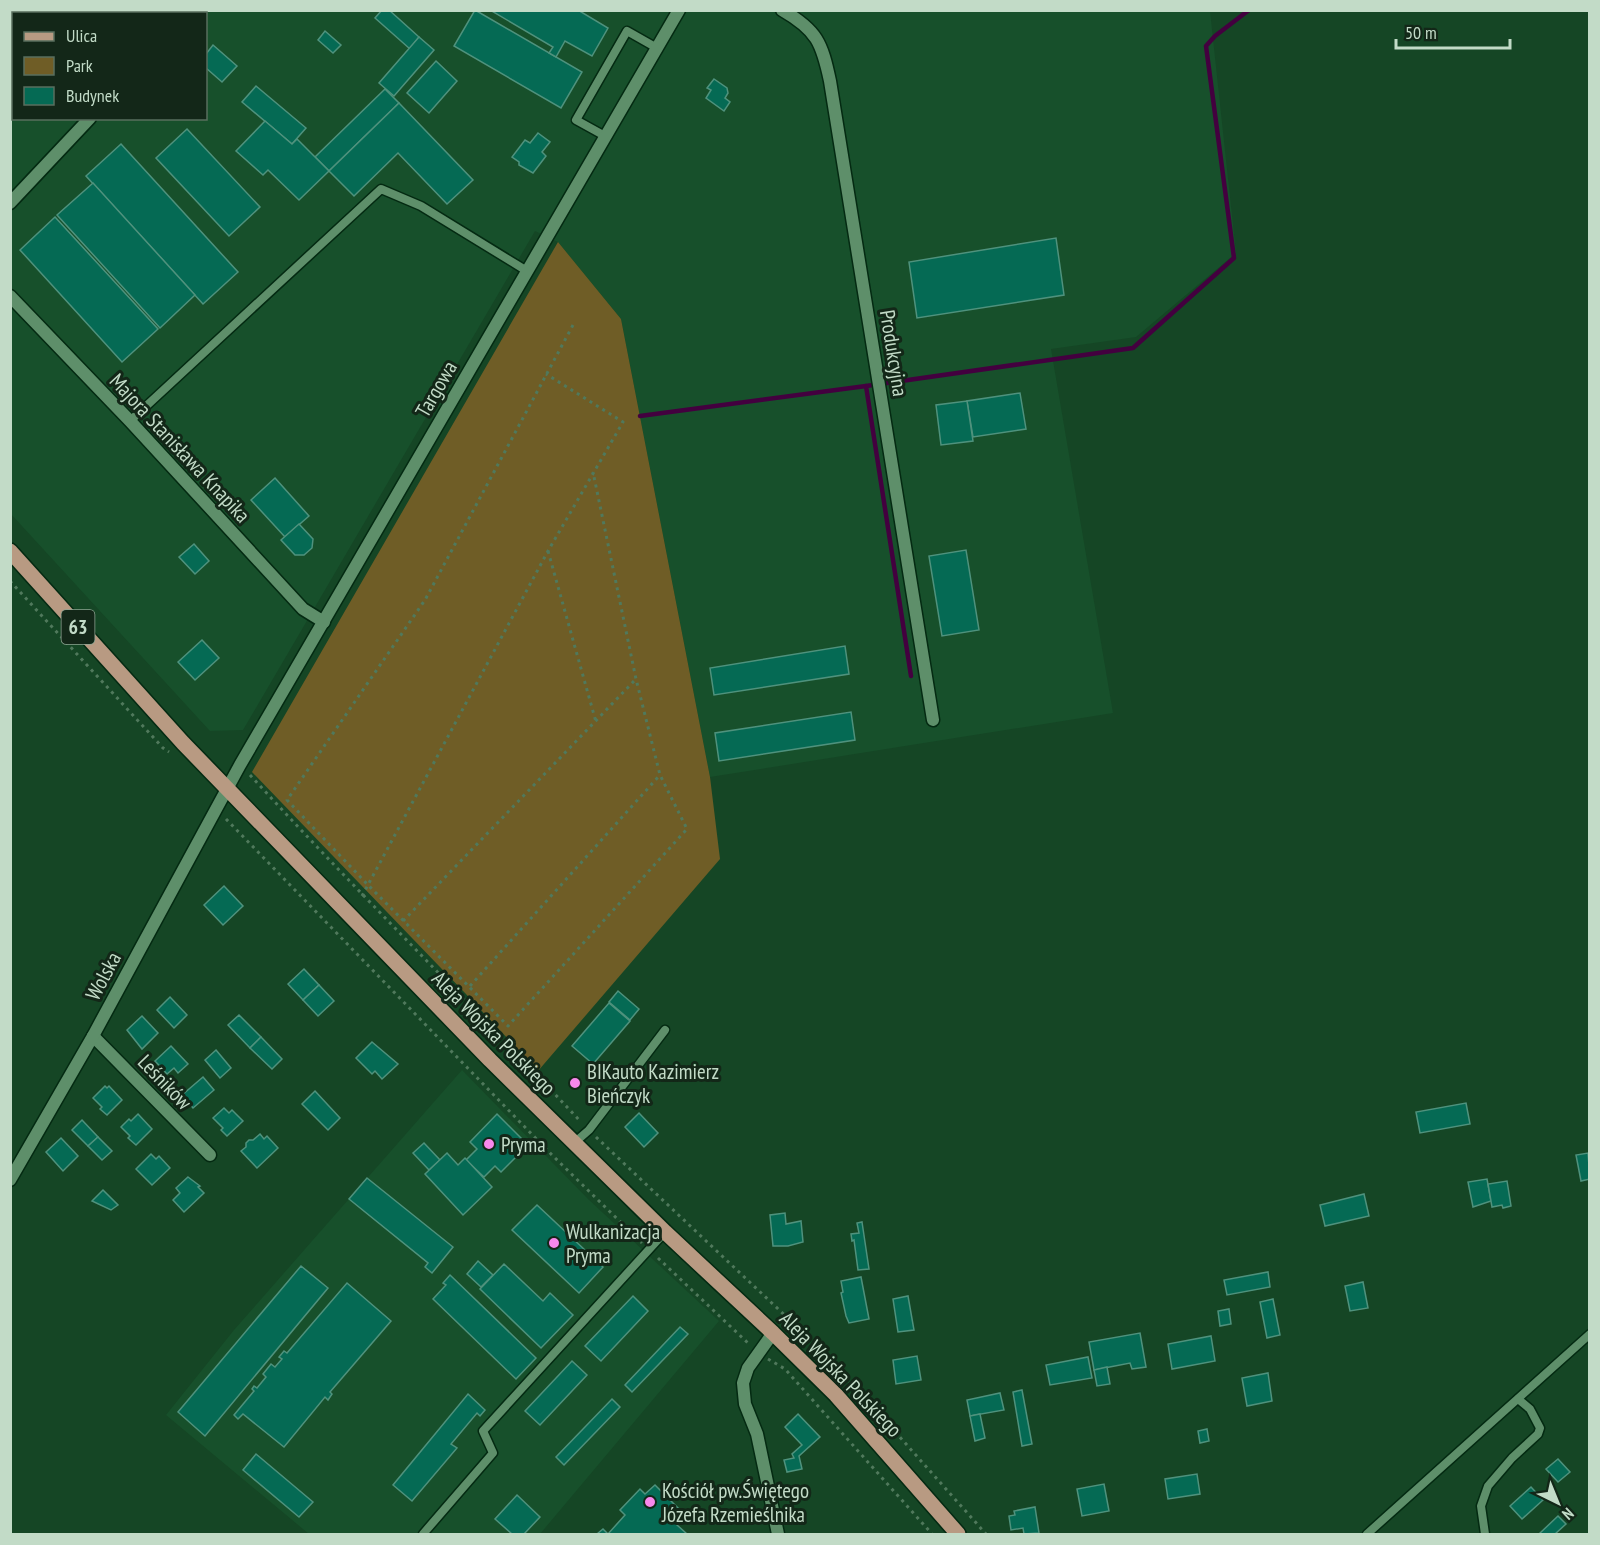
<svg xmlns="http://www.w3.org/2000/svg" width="1600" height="1545" font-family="'PT Sans Narrow',sans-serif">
	<rect width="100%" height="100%" fill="#154625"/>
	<g fill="#17502b" fill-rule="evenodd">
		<path d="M11,11H1210L1236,253L1136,337L1051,349L1113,713L710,777L621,319L558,242L535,231L243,730L210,731L11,514ZM14,14H206V118H14Z"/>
		<polygon points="462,1070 588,1199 719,1321 540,1534 309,1534 166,1415 234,1330"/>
	</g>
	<polygon fill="#6f5d26" points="558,242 621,319 710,777 720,859 538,1071 465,993 252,772"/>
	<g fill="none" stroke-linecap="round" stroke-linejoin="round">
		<g stroke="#43003f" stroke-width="4.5">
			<polyline points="866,386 911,676"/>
			<polyline points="640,416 866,386 1133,348 1234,258 1206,46 1215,36 1249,10"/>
		</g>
	</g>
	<g fill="#056a54" stroke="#4f927d" stroke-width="1.5">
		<polygon points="86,10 142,10 139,14 89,14"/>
		<polygon points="382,10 389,10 419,37 410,49 375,18"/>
		<polygon points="475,10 582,72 561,108 454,46"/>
		<polygon points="490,10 578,10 608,28 592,56 565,41 556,57 549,53 553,47"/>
		<polygon points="325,31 341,45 333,53 318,40"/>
		<polygon points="419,37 434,50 394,96 379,83"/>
		<polygon points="213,45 237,66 222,82 206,68 206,54"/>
		<polygon points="436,61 457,81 429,113 407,93"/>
		<polygon points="714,79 727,88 728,93 725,98 730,102 724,111 706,98 711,90 707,88"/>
		<polygon points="256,86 306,128 292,144 242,102"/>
		<polygon points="385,89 399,103 329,171 315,157"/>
		<polygon points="399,103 473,180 447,204 398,153 354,196 329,171"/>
		<polygon points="265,121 292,144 297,139 329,171 299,200 268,170 263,175 236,151"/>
		<polygon points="187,129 260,207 229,236 156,158"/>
		<polygon points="538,133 550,142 542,152 546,156 533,173 519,165 519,162 512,157 525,140 530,143"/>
		<polygon points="121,144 238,272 203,304 86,176"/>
		<polygon points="93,183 195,295 160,328 57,215"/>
		<polygon points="55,217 158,329 122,362 20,250"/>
		<polygon points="1056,238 1064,295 917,318 909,262"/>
		<polygon points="1020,393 1026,429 973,437 967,401"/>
		<polygon points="967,401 973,441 941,445 936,405"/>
		<polygon points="275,478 309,516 285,537 251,500"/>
		<polygon points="299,524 313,539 312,548 304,555 295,555 281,540"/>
		<polygon points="194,544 209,561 195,574 179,557"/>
		<polygon points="966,550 979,630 942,636 929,556"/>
		<polygon points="202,640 219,658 195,680 178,662"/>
		<polygon points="845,646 849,674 714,695 710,668"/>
		<polygon points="851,712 855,740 719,761 715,733"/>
		<polygon points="224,886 243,906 223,925 204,905"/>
		<polygon points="304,969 319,985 303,1000 288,984"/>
		<polygon points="319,985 334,1001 318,1016 303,1000"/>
		<polygon points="618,991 639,1009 630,1020 609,1002"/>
		<polygon points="170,997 187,1015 174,1028 157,1010"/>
		<polygon points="609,1003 630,1021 593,1064 572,1046"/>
		<polygon points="239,1015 261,1037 250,1048 228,1025"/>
		<polygon points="142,1016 158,1033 142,1049 127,1030"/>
		<polygon points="261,1037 282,1059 272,1069 250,1048"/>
		<polygon points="372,1042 398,1064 382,1079 375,1071 372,1074 356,1058"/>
		<polygon points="171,1046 188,1064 178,1073 174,1068 167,1074 155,1061"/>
		<polygon points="216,1050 231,1068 220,1078 205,1060"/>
		<polygon points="203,1077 214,1090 193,1108 182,1095"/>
		<polygon points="105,1086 107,1088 109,1086 122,1100 107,1115 100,1109 102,1107 93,1098"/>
		<polygon points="315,1091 340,1118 328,1130 302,1104"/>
		<polygon points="1466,1103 1470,1124 1420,1133 1416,1112"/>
		<polygon points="224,1108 229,1113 232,1110 243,1121 227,1136 221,1130 223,1128 213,1118"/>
		<polygon points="639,1113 658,1133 644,1147 625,1127"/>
		<polygon points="138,1114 152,1129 136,1145 128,1138 130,1136 121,1127 129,1119 131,1121"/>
		<polygon points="497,1114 528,1145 501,1172 495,1166 484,1177 466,1160 477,1149 470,1142"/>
		<polygon points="82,1120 98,1137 88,1146 72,1130"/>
		<polygon points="260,1134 264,1139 267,1136 278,1148 257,1168 241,1151 246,1147 246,1143 249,1140 253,1140"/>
		<polygon points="98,1137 112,1151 102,1160 88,1146"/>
		<polygon points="61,1138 78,1156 63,1171 46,1152"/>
		<polygon points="424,1143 440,1160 429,1170 413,1153"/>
		<polygon points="447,1153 458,1165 465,1158 492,1187 463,1215 425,1174"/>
		<polygon points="1588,1153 1590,1179 1581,1181 1576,1155"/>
		<polygon points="151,1154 156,1159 159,1156 170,1168 152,1185 136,1169"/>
		<polygon points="188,1177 200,1186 198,1187 204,1193 184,1212 173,1200 180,1193 176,1188"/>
		<polygon points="367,1178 453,1247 432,1273 425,1267 428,1263 349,1199"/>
		<polygon points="1487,1179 1491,1201 1473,1207 1468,1182"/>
		<polygon points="1507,1181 1511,1206 1503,1208 1502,1205 1492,1207 1488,1184"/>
		<polygon points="103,1190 118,1205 111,1210 92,1201"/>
		<polygon points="1364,1194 1369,1216 1325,1226 1320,1205"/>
		<polygon points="537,1205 603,1267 579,1293 512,1230"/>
		<polygon points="785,1213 786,1224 801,1221 803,1242 788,1246 773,1246 770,1215"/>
		<polygon points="862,1222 869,1269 858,1270 854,1240 852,1241 851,1234 859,1233 857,1223"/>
		<polygon points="478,1261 493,1275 481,1287 467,1274"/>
		<polygon points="504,1264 543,1301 550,1293 573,1315 541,1348 480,1289"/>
		<polygon points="301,1266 328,1288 205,1436 178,1412"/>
		<polygon points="1268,1272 1270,1287 1227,1295 1224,1280"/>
		<polygon points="450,1275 536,1358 516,1379 433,1299 446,1285 443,1283"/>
		<polygon points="861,1277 869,1319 849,1323 846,1316 841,1293 843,1292 841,1281"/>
		<polygon points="1363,1282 1368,1308 1350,1311 1345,1286"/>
		<polygon points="347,1283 391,1321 330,1392 332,1394 328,1400 325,1397 284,1447 243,1414 238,1419 234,1415 254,1391 252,1389 254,1386 257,1388 266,1377 263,1374 271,1364 275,1367 282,1359 279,1357 284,1351 287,1353"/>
		<polygon points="633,1296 648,1311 601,1361 585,1346"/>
		<polygon points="908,1296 914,1330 898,1332 893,1299"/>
		<polygon points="1273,1299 1280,1335 1267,1338 1260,1302"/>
		<polygon points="1229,1309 1231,1324 1220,1326 1218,1311"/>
		<polygon points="680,1327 688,1334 632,1392 625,1385"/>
		<polygon points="1140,1333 1146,1367 1132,1369 1130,1363 1094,1370 1089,1342"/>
		<polygon points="1211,1336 1215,1361 1172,1369 1168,1344"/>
		<polygon points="917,1356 921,1380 896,1384 893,1360"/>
		<polygon points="1088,1357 1092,1378 1050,1385 1046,1365"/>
		<polygon points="572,1361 587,1375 540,1425 525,1411"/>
		<polygon points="1107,1367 1110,1384 1097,1386 1094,1370"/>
		<polygon points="1268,1373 1272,1401 1247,1406 1242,1378"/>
		<polygon points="1022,1390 1032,1444 1022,1446 1013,1392"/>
		<polygon points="1000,1393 1004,1410 970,1416 967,1400"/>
		<polygon points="468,1394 485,1410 480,1416 477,1413 451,1444 457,1448 412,1501 393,1485"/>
		<polygon points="612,1399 620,1407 564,1465 556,1457"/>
		<polygon points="798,1414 820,1437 799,1456 802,1469 787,1472 784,1460 794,1458 792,1454 802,1445 785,1427"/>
		<polygon points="980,1414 985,1438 975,1441 970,1416"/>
		<polygon points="1207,1429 1209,1441 1200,1443 1198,1431"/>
		<polygon points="256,1454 313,1502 299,1517 243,1470"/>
		<polygon points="1558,1459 1570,1472 1558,1482 1546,1469"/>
		<polygon points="1197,1474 1200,1494 1168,1499 1165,1479"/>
		<polygon points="1104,1484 1109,1511 1082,1516 1077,1489"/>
		<polygon points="655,1485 686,1516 677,1525 687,1534 597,1534 603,1529 608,1534 625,1515 620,1510 640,1489 645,1494"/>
		<polygon points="1531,1487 1543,1500 1522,1519 1510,1506"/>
		<polygon points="517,1495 540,1517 524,1534 512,1534 495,1519"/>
		<polygon points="1035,1507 1039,1533 1024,1534 1023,1528 1011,1530 1009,1516 1015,1515 1014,1511"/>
		<polygon points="1558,1516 1566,1524 1555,1534 1539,1534"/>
	</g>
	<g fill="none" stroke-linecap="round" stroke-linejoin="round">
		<defs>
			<g id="service">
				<polyline points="20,10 20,14"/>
				<polyline points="10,46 14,43"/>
				<polyline points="605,136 576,120 627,31 657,48"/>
				<polyline points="130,421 381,189 421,206 527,271"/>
				<polyline points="574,1143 589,1130 665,1030"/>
				<polyline points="423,1534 493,1453 483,1431 665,1232"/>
				<polyline points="1367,1534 1590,1334"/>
				<polyline points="1485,1534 1481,1506 1488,1486 1512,1458 1538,1434 1540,1428 1530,1409 1518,1399"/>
			</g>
			<g id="minor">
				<path d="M782,10C817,30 822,43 830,81L933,720"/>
				<polyline points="189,14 192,10"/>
				<polyline points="10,203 90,118"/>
				<polyline points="10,296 130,421 303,609 324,622"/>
				<polyline points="93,1036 210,1155"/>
				<polyline points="10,1180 93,1036 240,765 679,10"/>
				<polyline points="773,1333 748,1368 743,1383 745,1404 757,1434 778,1534"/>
			</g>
			<polyline id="primary" points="10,551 183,743 490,1060 665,1232 773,1333 836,1395 958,1534"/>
		</defs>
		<use href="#service" stroke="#042a12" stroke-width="11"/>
		<use href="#minor" stroke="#042a12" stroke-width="15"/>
		<use href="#primary" stroke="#042a12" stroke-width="18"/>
		<g stroke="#50795c" stroke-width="3" stroke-dasharray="3 4.5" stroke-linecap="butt">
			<polyline points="573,325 425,600 287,800 368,885 508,1026 687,829 660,775 636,679 593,472"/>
			<polyline points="548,551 596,722"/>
			<polyline points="10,581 163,748 169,752"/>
			<path d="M250,775C358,893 472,1005 581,1122"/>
			<polyline points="226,819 552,1155 642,1243"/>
			<polyline points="362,896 548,551 623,422 546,374"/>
			<polyline points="403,921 636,679"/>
			<polyline points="470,986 660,775"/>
			<polyline points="596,1137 811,1340 898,1435 986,1534"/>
			<polyline points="658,1258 749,1344"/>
			<polyline points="768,1359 785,1369 932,1534"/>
		</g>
		<use href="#service" stroke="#5e8f6a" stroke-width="8"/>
		<use href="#minor" stroke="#5e8f6a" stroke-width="12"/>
		<use href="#primary" stroke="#b89a82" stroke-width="15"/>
	</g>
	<g fill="#f788eb" stroke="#132718" stroke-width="2">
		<circle cx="575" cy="1083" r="6"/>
		<circle cx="489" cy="1144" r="6"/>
		<circle cx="554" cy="1243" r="6"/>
		<circle cx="650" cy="1502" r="6"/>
	</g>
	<g text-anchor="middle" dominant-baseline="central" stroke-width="6" stroke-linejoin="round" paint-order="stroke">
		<rect fill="#132718" stroke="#8ea592" stroke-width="1.5" x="61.5" y="610" width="33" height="34" rx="4.5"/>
		<g font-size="20" font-weight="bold" fill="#c2dbc7">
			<text x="78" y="627">63</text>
		</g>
		<g font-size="21" fill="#c2dbc7" stroke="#132718">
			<text transform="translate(894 353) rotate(81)">Produkcyjna</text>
			<text transform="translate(436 389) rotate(-60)">Targowa</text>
			<text transform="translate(180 448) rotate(47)">Majora Stanisława Knapika</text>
			<text transform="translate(103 976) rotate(-62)">Wolska</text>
			<text transform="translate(494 1033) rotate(45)">Aleja Wojska Polskiego</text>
			<text transform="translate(165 1082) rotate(46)">Leśników</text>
			<text transform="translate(841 1374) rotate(46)">Aleja Wojska Polskiego</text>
		</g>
		<g font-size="21" fill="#c2dbc7" stroke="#132718" text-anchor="start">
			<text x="587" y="1071">BIKauto Kazimierz<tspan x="587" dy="24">Bieńczyk</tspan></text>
			<text x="501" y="1144">Pryma</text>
			<text x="566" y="1231">Wulkanizacja<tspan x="566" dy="24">Pryma</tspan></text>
			<text x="662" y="1490">Kościół pw.Świętego<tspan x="662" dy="24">Józefa Rzemieślnika</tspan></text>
		</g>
	</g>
	<rect width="1600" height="1545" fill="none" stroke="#c2dbc7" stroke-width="24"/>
	<rect x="12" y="12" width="195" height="108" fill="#132718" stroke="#596f5e" stroke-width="1.5"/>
	<rect x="24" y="32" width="30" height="9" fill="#b89a82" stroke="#596f5e" stroke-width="1.5"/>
	<text x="66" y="42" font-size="18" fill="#c2dbc7">Ulica</text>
	<rect x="24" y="57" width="30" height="18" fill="#6f5d26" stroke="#596f5e" stroke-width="1.5"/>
	<text x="66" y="72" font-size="18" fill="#c2dbc7">Park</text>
	<rect x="24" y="87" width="30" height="18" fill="#056a54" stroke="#596f5e" stroke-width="1.5"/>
	<text x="66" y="102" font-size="18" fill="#c2dbc7">Budynek</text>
	<g transform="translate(1558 1503) rotate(137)" stroke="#132718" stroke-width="4.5" paint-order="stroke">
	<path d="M0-4.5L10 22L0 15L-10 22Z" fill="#c2dbc7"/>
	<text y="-9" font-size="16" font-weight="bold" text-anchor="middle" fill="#c2dbc7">N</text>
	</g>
	<path d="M1396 39v9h114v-9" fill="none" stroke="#c2dbc7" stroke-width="3"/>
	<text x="1405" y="39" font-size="18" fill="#c2dbc7" stroke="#132718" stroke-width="4.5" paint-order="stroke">50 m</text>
</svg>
